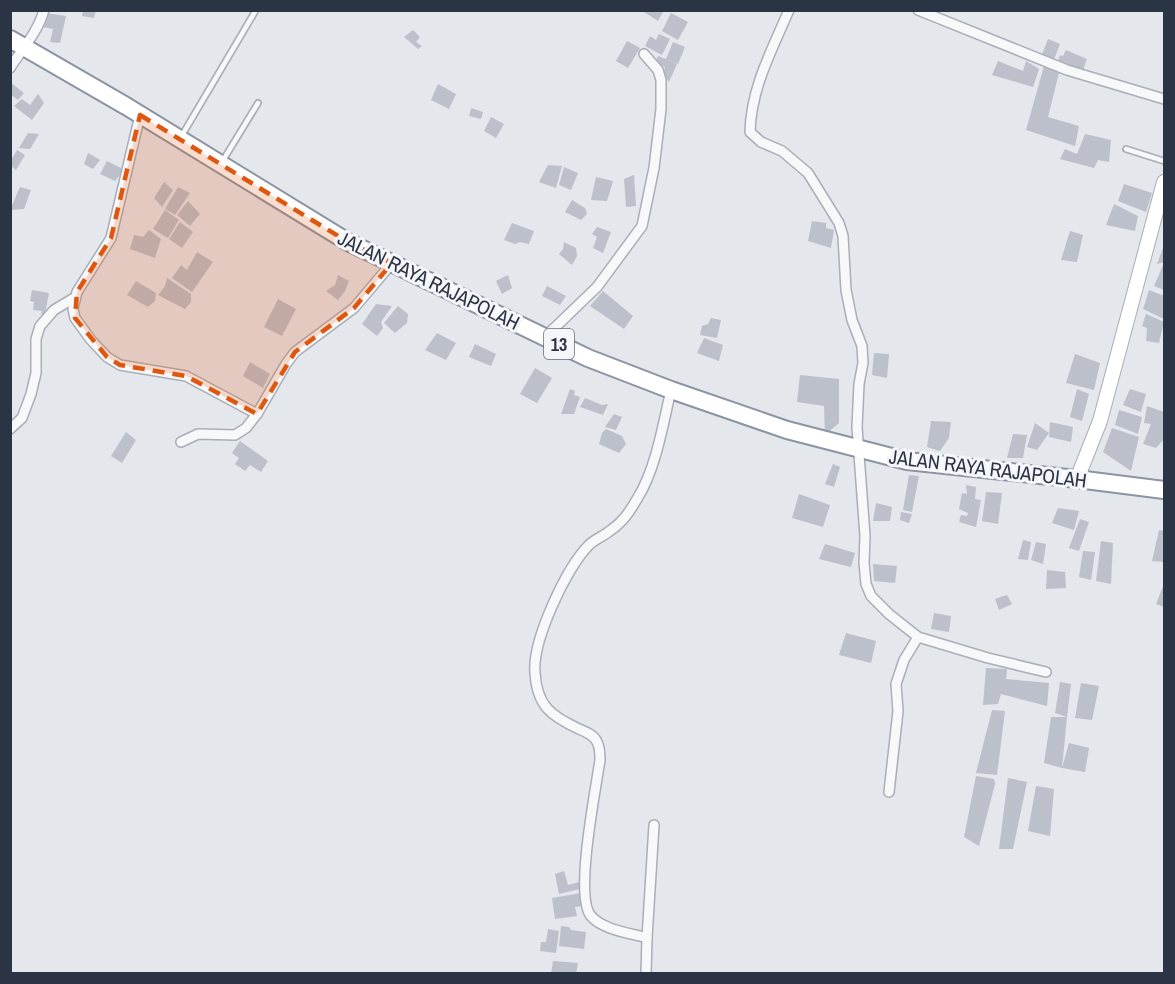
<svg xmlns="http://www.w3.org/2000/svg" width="1175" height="984" font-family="'Archivo Narrow',sans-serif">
	<rect width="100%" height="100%" fill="#e4e7ec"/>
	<g fill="#bbc0ca">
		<polygon points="83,10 96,10 94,18 82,16"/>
		<polygon points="645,10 664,10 658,21 644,12"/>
		<polygon points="46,13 66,16 60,43 50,42 53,29 42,27"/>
		<polygon points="671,13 688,22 678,40 662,31"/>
		<polygon points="413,30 420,37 416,42 422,46 418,49 404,37"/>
		<polygon points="659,34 670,39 662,55 645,46 650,36 656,40"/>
		<polygon points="1048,39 1060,44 1053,62 1041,57"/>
		<polygon points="627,41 640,48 628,68 616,61"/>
		<polygon points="673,42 685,47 678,64 668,60 677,64 669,82 663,73 665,67 655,62 658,56 666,59"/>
		<polygon points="1066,50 1087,59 1082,73 1057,63 1060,55 1063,56"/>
		<polygon points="998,61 1023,71 1026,61 1039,69 1033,87 992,75"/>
		<polygon points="1044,66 1059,73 1048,117 1079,126 1075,146 1026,130"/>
		<polygon points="10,82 24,93 18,100 10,94"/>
		<polygon points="438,84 456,94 449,109 431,100"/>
		<polygon points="38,94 44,103 32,120 14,106 22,99 30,105"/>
		<polygon points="471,108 483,112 481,119 469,116"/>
		<polygon points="491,117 504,124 496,138 484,131"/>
		<polygon points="28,133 39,134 30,149 19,148"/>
		<polygon points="1085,134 1111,140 1109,162 1098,160 1094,168 1060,159 1065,149 1077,154"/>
		<polygon points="17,150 25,155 16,170 10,165 10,162"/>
		<polygon points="88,153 100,160 93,169 84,164"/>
		<polygon points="107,161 121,168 121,174 115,181 100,174"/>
		<polygon points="548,165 562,166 556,188 539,182"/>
		<polygon points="564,167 578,173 571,190 559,185"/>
		<polygon points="634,175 636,206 626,207 624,179"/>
		<polygon points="596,177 613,181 607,201 591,200"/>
		<polygon points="164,182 173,190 162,207 154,198"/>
		<polygon points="1124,184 1152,193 1146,212 1118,201"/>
		<polygon points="20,187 31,190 24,209 10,210"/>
		<polygon points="178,187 190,193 175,215 165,209"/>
		<polygon points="572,200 585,208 587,214 581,220 565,212"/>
		<polygon points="188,201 200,214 190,226 177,215"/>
		<polygon points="1114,204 1138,216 1135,231 1106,225"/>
		<polygon points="165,210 179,220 168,238 153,229"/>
		<polygon points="812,221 826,223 826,228 834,230 831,248 808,241"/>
		<polygon points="180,222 193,232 182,248 169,239"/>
		<polygon points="512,223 534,231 529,244 520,242 515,244 504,240"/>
		<polygon points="597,227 611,232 603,253 593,248 597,237 592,234"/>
		<polygon points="149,230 161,239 155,258 130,249 134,235 143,237"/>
		<polygon points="1070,231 1083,235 1077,262 1061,260"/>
		<polygon points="564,242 576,248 577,256 572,265 559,254 563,249"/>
		<polygon points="1164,245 1164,262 1157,264"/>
		<polygon points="197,252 213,262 192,292 172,278 181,265 187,270"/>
		<polygon points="1163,265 1164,265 1164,290 1154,286"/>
		<polygon points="338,275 349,281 345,291 338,300 326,291 335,285"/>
		<polygon points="508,275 512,288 502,294 496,281"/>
		<polygon points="167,278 191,294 191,302 185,309 158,295 165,286"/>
		<polygon points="136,281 156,293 155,301 148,307 127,295"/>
		<polygon points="547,286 566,296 560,305 542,296"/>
		<polygon points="32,290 49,293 45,314 41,314 42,311 33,310 34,302 30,301"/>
		<polygon points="1149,290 1164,296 1164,319 1143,309"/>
		<polygon points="603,291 633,316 624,329 590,306"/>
		<polygon points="278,299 296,309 282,336 264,327"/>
		<polygon points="376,304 392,306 381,322 383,328 377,336 362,324"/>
		<polygon points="398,306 408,314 407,323 395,333 384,323"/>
		<polygon points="1146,314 1164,322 1159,343 1146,341 1147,328 1142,326"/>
		<polygon points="711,318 721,320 717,338 700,335 702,326 708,324"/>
		<polygon points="437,333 456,343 446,360 425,350"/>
		<polygon points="704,338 723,345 719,361 697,353"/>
		<polygon points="475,344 496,354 491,366 469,357"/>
		<polygon points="874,353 889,354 887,378 872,375"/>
		<polygon points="1075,354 1100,363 1094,390 1066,383"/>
		<polygon points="250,362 270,374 263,388 243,376"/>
		<polygon points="535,368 552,378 537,403 520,394"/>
		<polygon points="800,375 839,379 839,423 825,435 824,406 797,402"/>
		<polygon points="570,389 575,391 574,395 580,397 574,414 561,414"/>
		<polygon points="1077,389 1089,394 1082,421 1070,417"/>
		<polygon points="1130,389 1146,394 1141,412 1123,405"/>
		<polygon points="585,398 602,405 608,404 603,415 580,407"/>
		<polygon points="1147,406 1164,412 1164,439 1156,448 1143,444 1151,424 1144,423"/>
		<polygon points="1119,410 1142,417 1138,434 1115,425"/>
		<polygon points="614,414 622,417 616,430 605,427"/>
		<polygon points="931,421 951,422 949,438 940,451 927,447"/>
		<polygon points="1050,422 1073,427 1071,442 1049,437"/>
		<polygon points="1035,423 1049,433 1037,450 1027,447"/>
		<polygon points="1112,428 1139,437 1131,471 1103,452"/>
		<polygon points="606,429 622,436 626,444 619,453 599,444 602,433"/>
		<polygon points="126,432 136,440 122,463 111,456"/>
		<polygon points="1013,434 1027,435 1023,458 1007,458"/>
		<polygon points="240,441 268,461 261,472 250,465 245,471 235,464 239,458 232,453"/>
		<polygon points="833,464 840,467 834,487 825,484"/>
		<polygon points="909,475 919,476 912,512 903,510"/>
		<polygon points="966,485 976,487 975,499 981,500 976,527 959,522 961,515 967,516 968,513 959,509 962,493 967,494"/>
		<polygon points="986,492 1002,493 998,524 982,521"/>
		<polygon points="799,494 830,505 823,527 792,518"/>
		<polygon points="876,503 892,507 890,521 873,521"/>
		<polygon points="1058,508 1079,511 1074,530 1052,523"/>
		<polygon points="901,512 912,514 909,523 900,520"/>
		<polygon points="1080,519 1089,522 1079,551 1069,548"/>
		<polygon points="1159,530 1164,531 1164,562 1152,561"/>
		<polygon points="1023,540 1031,542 1028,560 1018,559"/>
		<polygon points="1101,541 1113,543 1111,584 1096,581"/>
		<polygon points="1036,542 1046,544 1043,564 1031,560"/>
		<polygon points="825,544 855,553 851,567 819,559"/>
		<polygon points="1083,551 1095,552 1091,580 1079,577"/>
		<polygon points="873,564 897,566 895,583 874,581"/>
		<polygon points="1047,570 1065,572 1066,588 1046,589"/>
		<polygon points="1164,584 1164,607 1156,604"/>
		<polygon points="1007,595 1012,604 999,610 995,599"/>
		<polygon points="934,613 951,616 949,632 931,629"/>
		<polygon points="846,633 876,641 871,663 839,655"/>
		<polygon points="986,668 1007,669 1006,679 1049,683 1047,706 1001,694 998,704 983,705"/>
		<polygon points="1060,682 1071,684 1067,717 1055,713"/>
		<polygon points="1081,683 1099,686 1092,720 1075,718"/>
		<polygon points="992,710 1005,711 997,775 976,773"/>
		<polygon points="1051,717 1067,717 1062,768 1069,743 1089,748 1085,772 1062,768 1044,763"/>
		<polygon points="976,776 994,779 995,784 979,846 964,837"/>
		<polygon points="1008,778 1027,782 1013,849 999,849"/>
		<polygon points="1036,786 1054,789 1050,836 1028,831"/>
		<polygon points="564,871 568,885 579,882 580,889 559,894 555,874"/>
		<polygon points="581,893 583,906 575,907 577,916 555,919 552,898"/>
		<polygon points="561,926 569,927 571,930 586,932 584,949 559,946"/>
		<polygon points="548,929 559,931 556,953 540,951 541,942 546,942"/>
		<polygon points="553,961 578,963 576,974 551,974"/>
	</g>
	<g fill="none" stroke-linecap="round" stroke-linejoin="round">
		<defs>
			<g id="lane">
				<polyline points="181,137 256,10"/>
				<polyline points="1126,149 1164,161"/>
				<polyline points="222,162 258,103"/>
			</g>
			<g id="street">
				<path d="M789,10C772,50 751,88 750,132L761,142L782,151L808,173L839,223L843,236L846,290L852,320L862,346L863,363L859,384L857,427L865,536L864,563L866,584L871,596L889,614L918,637L988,658L1046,672"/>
				<polyline points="918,10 1067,70 1164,99"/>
				<path d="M10,68C22,49 38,32 44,10"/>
				<polyline points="140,115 111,238 77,292 73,309 75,318 91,340 107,357 120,365 186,376 257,414"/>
				<polyline points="545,337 597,287 642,226 654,168 661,109 661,80 658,70 644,54"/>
				<polyline points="10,429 22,418 31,394 36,373 36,339 40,326 54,310 74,298"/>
				<polyline points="181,442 198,434 235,435 246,428 257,414 286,364 295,352 354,308 392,263"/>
				<polyline points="889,792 898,711 896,684 904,660 918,637"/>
				<polyline points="647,938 654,825"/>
				<path d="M646,974L647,938C630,933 603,930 591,916C574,897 596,788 600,760C600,754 600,747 597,742C594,735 586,732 579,729C551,716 537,706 535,673C532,641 566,568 589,545C595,539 604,536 611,530C623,522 630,511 637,499C656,469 663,424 671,390"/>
			</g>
			<polyline id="secondary" points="1077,479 1100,421 1164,182"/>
			<polyline id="highway" points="10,39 126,106 348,242 588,358 671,390 787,430 907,461 1077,479 1164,490"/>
		</defs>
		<use href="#lane" stroke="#a9aeb7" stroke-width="8"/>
		<use href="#street" stroke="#a9aeb7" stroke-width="12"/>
		<use href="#secondary" stroke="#a9aeb7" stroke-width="16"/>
		<use href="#highway" stroke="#8b94a3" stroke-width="20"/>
		<use href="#lane" stroke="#f7f8fa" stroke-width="4.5"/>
		<use href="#street" stroke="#f7f8fa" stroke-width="9"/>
		<use href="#secondary" stroke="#fff" stroke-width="14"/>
		<use href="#highway" stroke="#fff" stroke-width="16"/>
	</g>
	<path fill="#df570f" fill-opacity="0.2" stroke="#df570f" stroke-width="4.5" stroke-dasharray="12 8" stroke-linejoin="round" d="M140,115L348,242L392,263L354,308L295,352L257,414L186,376L120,365L107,357L75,318L77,292L111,238Z"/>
	<g text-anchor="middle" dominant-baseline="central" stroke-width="6" stroke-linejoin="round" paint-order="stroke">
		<rect fill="#f4f6f9" stroke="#676e7b" stroke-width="1.5" x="544" y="329" width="30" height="30" rx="4.5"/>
		<g font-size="18" font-weight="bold" fill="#2b3445">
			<text x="559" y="344">13</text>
		</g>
		<g font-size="20" fill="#2b3445" stroke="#f4f6f9">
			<text transform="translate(429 280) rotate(26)">JALAN RAYA RAJAPOLAH</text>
			<text transform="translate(988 468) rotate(7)">JALAN RAYA RAJAPOLAH</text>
		</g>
	</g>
	<rect width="1175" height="984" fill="none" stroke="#2b3445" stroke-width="24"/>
</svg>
